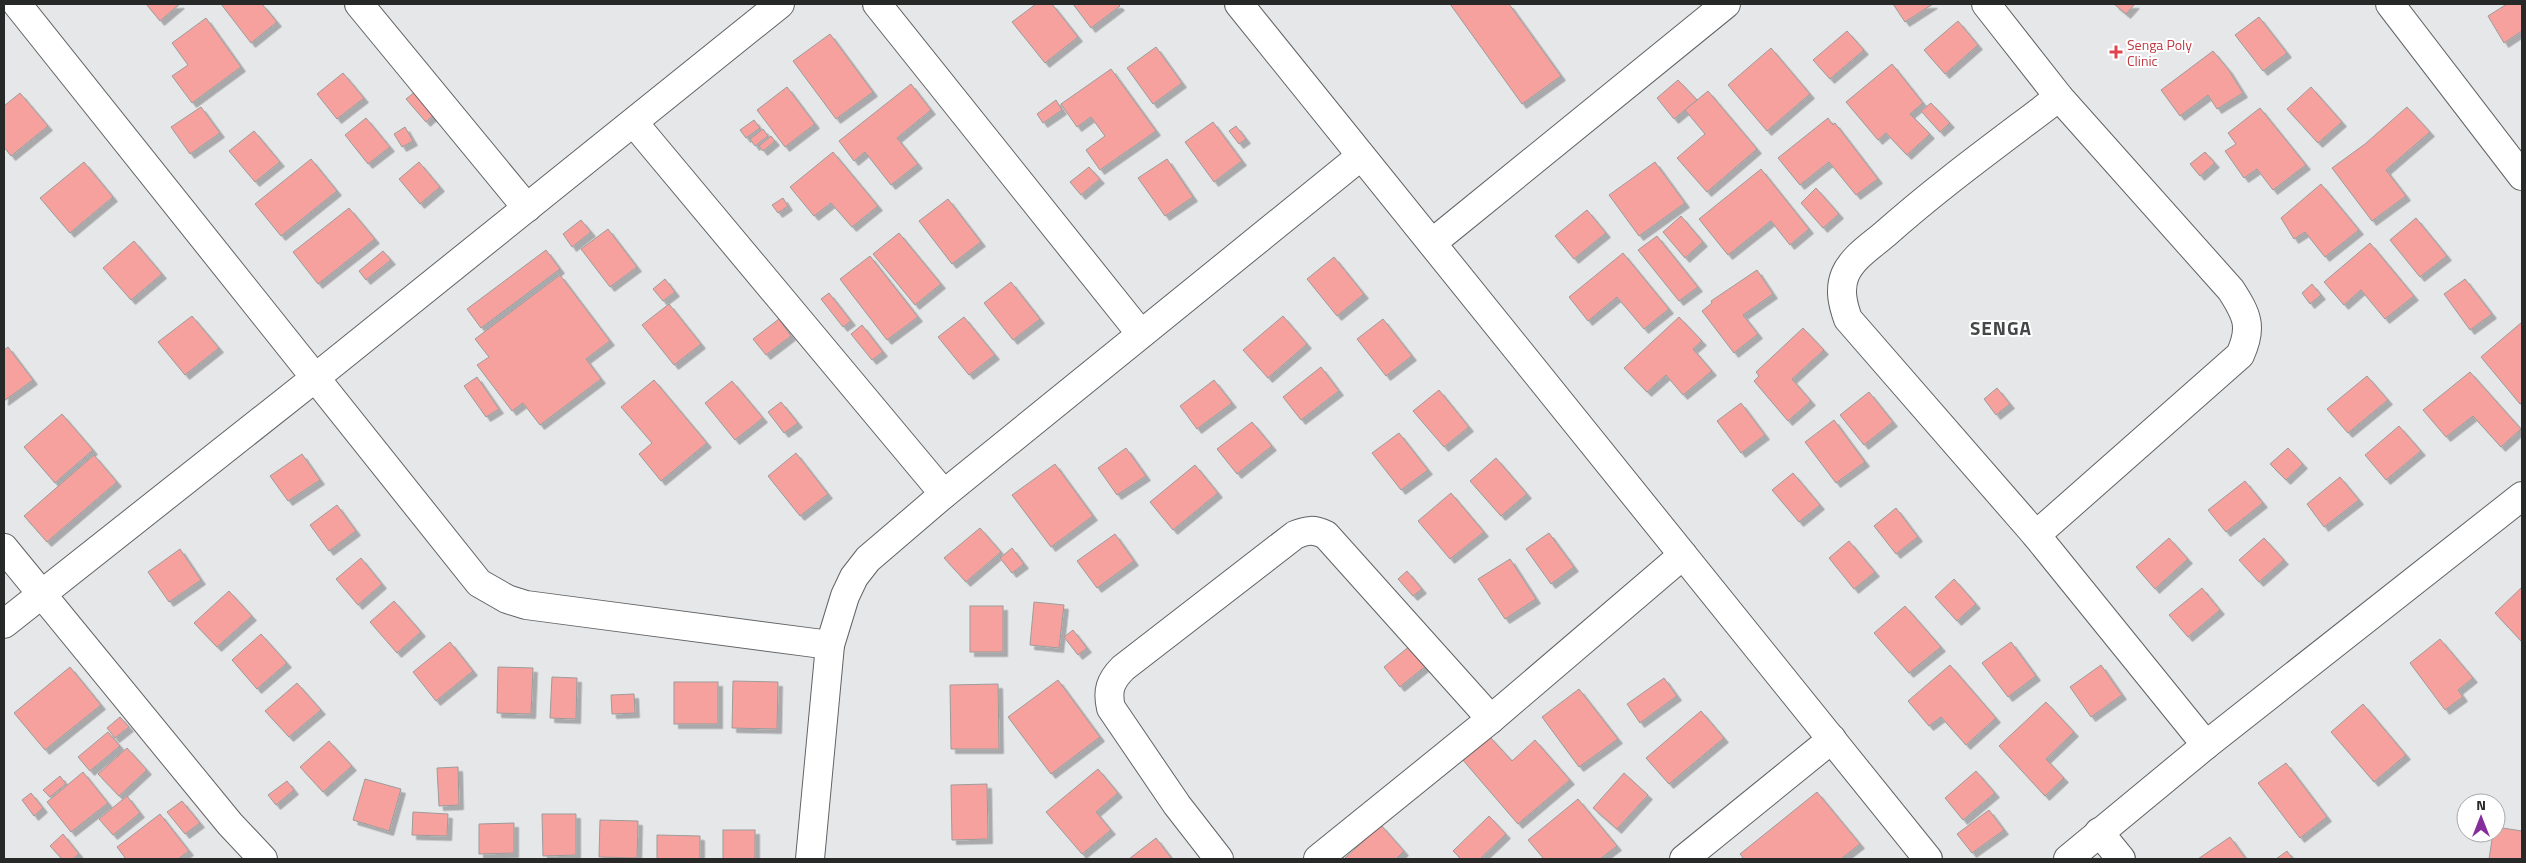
<svg xmlns="http://www.w3.org/2000/svg" width="2526" height="863" font-family="'Titillium Web',sans-serif">
	<defs>
		<filter id="shadow"><feDropShadow dx="4.5" dy="4.5" stdDeviation="0" flood-color="#0004"/></filter>
	</defs>
	<rect width="100%" height="100%" fill="#e6e7e9"/>
	<g fill="#f7a19e" stroke="#9d9b9b" filter="url(#shadow)">
		<polygon points="146,4 180,4 160,21"/>
		<polygon points="221,4 262,4 277,22 251,43"/>
		<polygon points="1036,4 1052,4 1078,37 1045,63 1012,22"/>
		<polygon points="1073,4 1118,4 1120,6 1091,28"/>
		<polygon points="1450,4 1509,4 1561,76 1522,104"/>
		<polygon points="1893,4 1933,4 1905,22"/>
		<polygon points="2114,4 2135,4 2126,14"/>
		<polygon points="2507,4 2522,4 2522,31 2504,43 2488,16"/>
		<polygon points="2259,17 2287,53 2263,71 2235,35"/>
		<polygon points="206,18 241,67 192,103 172,76 188,65 172,43"/>
		<polygon points="1958,21 1978,45 1945,74 1924,50"/>
		<polygon points="1847,31 1864,50 1830,79 1813,60"/>
		<polygon points="830,34 873,92 836,119 793,61"/>
		<polygon points="1156,47 1182,83 1153,104 1127,68"/>
		<polygon points="1771,48 1810,94 1767,131 1728,85"/>
		<polygon points="2213,51 2228,69 2243,93 2217,109 2208,95 2180,116 2161,90"/>
		<polygon points="1892,64 1923,103 1910,114 1930,134 1907,155 1886,133 1878,140 1846,102"/>
		<polygon points="1111,69 1156,131 1100,170 1086,150 1105,136 1091,117 1077,127 1061,104"/>
		<polygon points="343,73 364,98 337,119 317,94"/>
		<polygon points="1678,80 1697,100 1674,119 1657,98"/>
		<polygon points="911,84 931,110 897,138 918,164 891,185 865,152 854,161 839,141"/>
		<polygon points="787,87 815,124 785,147 757,110"/>
		<polygon points="2311,87 2342,122 2318,143 2287,109"/>
		<polygon points="416,91 436,113 426,122 406,99"/>
		<polygon points="1708,91 1757,149 1707,192 1677,158 1705,134 1685,110"/>
		<polygon points="20,93 48,126 11,156 4,147 4,106"/>
		<polygon points="1056,100 1062,110 1043,123 1037,114"/>
		<polygon points="1931,103 1950,123 1940,132 1921,111"/>
		<polygon points="201,107 220,133 190,154 171,127"/>
		<polygon points="2407,107 2430,132 2386,170 2406,196 2372,221 2332,168 2365,144"/>
		<polygon points="2260,108 2306,165 2273,190 2257,169 2244,178 2225,151 2236,144 2228,133"/>
		<polygon points="366,118 390,147 368,164 345,135"/>
		<polygon points="1828,118 1833,125 1835,123 1878,179 1856,195 1829,162 1800,185 1778,158"/>
		<polygon points="754,120 760,128 746,138 740,130"/>
		<polygon points="1213,122 1242,161 1214,182 1185,142"/>
		<polygon points="1236,126 1246,139 1239,144 1229,131"/>
		<polygon points="405,127 413,141 402,147 394,134"/>
		<polygon points="763,129 768,136 755,146 750,139"/>
		<polygon points="254,131 280,162 255,182 229,151"/>
		<polygon points="771,136 775,141 763,151 759,146"/>
		<polygon points="833,152 878,206 852,227 831,203 814,216 790,187"/>
		<polygon points="2205,152 2215,163 2200,176 2190,164"/>
		<polygon points="311,159 337,191 281,236 255,204"/>
		<polygon points="1167,159 1193,197 1165,216 1138,178"/>
		<polygon points="84,162 113,197 70,233 40,198"/>
		<polygon points="419,162 440,187 420,204 399,179"/>
		<polygon points="1655,162 1685,203 1639,236 1609,195"/>
		<polygon points="1089,167 1100,179 1081,195 1070,182"/>
		<polygon points="1761,169 1809,229 1790,245 1771,221 1728,255 1699,219"/>
		<polygon points="2321,184 2359,230 2325,257 2305,232 2294,239 2281,218"/>
		<polygon points="1816,188 1839,214 1823,228 1801,203"/>
		<polygon points="783,198 788,206 778,213 772,205"/>
		<polygon points="948,199 981,242 952,264 919,221"/>
		<polygon points="349,208 375,239 318,284 293,252"/>
		<polygon points="1587,210 1606,233 1574,259 1555,236"/>
		<polygon points="1681,216 1703,242 1685,258 1663,232"/>
		<polygon points="2416,218 2447,256 2420,277 2390,240"/>
		<polygon points="581,220 591,232 572,247 563,234"/>
		<polygon points="608,229 637,267 610,287 581,249"/>
		<polygon points="899,233 941,284 915,305 873,254"/>
		<polygon points="1657,236 1698,287 1679,301 1638,250"/>
		<polygon points="134,241 162,274 131,300 103,268"/>
		<polygon points="2370,243 2414,296 2385,319 2361,290 2344,305 2324,282"/>
		<polygon points="546,250 560,269 481,328 467,309"/>
		<polygon points="383,251 391,260 366,280 359,271"/>
		<polygon points="1623,253 1669,309 1644,329 1617,297 1588,321 1569,297"/>
		<polygon points="870,256 918,317 887,340 840,279"/>
		<polygon points="1334,257 1364,294 1337,316 1307,279"/>
		<polygon points="1757,270 1773,294 1743,315 1758,334 1734,353 1702,311 1712,303 1711,301"/>
		<polygon points="560,275 610,341 586,359 601,379 540,425 523,403 512,411 477,365 489,357 475,339"/>
		<polygon points="665,279 675,292 663,301 653,289"/>
		<polygon points="2465,279 2492,314 2470,330 2444,294"/>
		<polygon points="1011,282 1040,319 1013,340 984,303"/>
		<polygon points="2312,284 2321,295 2310,304 2302,293"/>
		<polygon points="829,293 851,321 843,327 821,299"/>
		<polygon points="669,304 701,344 674,365 642,325"/>
		<polygon points="192,316 219,348 185,375 158,342"/>
		<polygon points="1283,316 1307,344 1268,378 1243,350"/>
		<polygon points="964,317 995,355 969,375 938,337"/>
		<polygon points="1679,317 1702,341 1693,349 1712,371 1683,395 1666,375 1647,392 1624,368"/>
		<polygon points="779,319 791,336 766,355 753,339"/>
		<polygon points="1383,319 1412,356 1386,376 1357,339"/>
		<polygon points="2522,322 2522,402 2520,404 2481,357"/>
		<polygon points="862,325 883,352 872,360 851,334"/>
		<polygon points="1803,328 1824,350 1792,379 1811,401 1788,421 1754,381 1759,376 1756,372"/>
		<polygon points="8,347 33,380 4,401 4,350"/>
		<polygon points="1321,367 1339,391 1301,420 1283,397"/>
		<polygon points="2470,372 2521,429 2501,447 2473,416 2446,437 2423,410"/>
		<polygon points="2367,376 2388,400 2348,433 2327,409"/>
		<polygon points="477,377 499,409 486,417 464,386"/>
		<polygon points="654,380 707,443 661,481 639,454 652,443 621,407"/>
		<polygon points="1214,380 1232,403 1197,429 1180,406"/>
		<polygon points="732,381 763,418 735,440 705,403"/>
		<polygon points="1997,388 2010,404 1996,415 1984,399"/>
		<polygon points="1439,390 1469,427 1444,447 1413,411"/>
		<polygon points="1869,392 1893,422 1864,445 1840,415"/>
		<polygon points="781,402 798,423 784,433 768,412"/>
		<polygon points="1741,403 1765,435 1741,453 1717,421"/>
		<polygon points="62,414 93,450 55,483 24,447"/>
		<polygon points="1834,420 1865,462 1836,483 1805,442"/>
		<polygon points="1252,422 1272,446 1237,474 1217,449"/>
		<polygon points="2399,426 2421,451 2386,480 2365,455"/>
		<polygon points="1399,433 1428,470 1401,490 1372,453"/>
		<polygon points="1126,448 1146,476 1117,495 1098,468"/>
		<polygon points="2288,448 2303,464 2286,480 2270,464"/>
		<polygon points="796,453 828,494 800,516 768,476"/>
		<polygon points="302,454 320,480 288,501 270,476"/>
		<polygon points="94,455 117,482 47,542 24,516"/>
		<polygon points="1496,458 1527,494 1501,516 1470,481"/>
		<polygon points="1055,464 1093,516 1051,547 1012,495"/>
		<polygon points="1195,465 1218,493 1173,530 1150,502"/>
		<polygon points="1793,473 1820,505 1799,522 1772,490"/>
		<polygon points="2340,477 2359,500 2324,527 2307,504"/>
		<polygon points="2245,481 2263,503 2226,532 2208,510"/>
		<polygon points="1451,493 1484,532 1450,559 1418,521"/>
		<polygon points="337,505 356,531 329,551 310,525"/>
		<polygon points="1896,508 1918,537 1896,554 1874,526"/>
		<polygon points="980,528 1001,552 966,582 944,558"/>
		<polygon points="1549,533 1574,567 1551,584 1526,549"/>
		<polygon points="1115,534 1134,561 1097,588 1077,561"/>
		<polygon points="2169,538 2188,559 2155,589 2136,567"/>
		<polygon points="2264,538 2284,560 2259,582 2239,560"/>
		<polygon points="1849,541 1875,572 1854,589 1829,558"/>
		<polygon points="1012,548 1024,564 1012,573 1000,558"/>
		<polygon points="180,549 201,580 169,602 148,572"/>
		<polygon points="361,558 382,584 358,605 336,579"/>
		<polygon points="1510,559 1536,599 1505,619 1478,579"/>
		<polygon points="1407,571 1422,589 1413,596 1398,579"/>
		<polygon points="1954,579 1976,604 1957,621 1935,597"/>
		<polygon points="2522,587 2522,642 2495,613"/>
		<polygon points="2202,588 2220,610 2188,637 2169,615"/>
		<polygon points="229,591 252,616 217,647 194,623"/>
		<polygon points="394,601 421,632 397,653 370,622"/>
		<polygon points="1034,602 1064,605 1059,648 1030,645"/>
		<rect x="970" y="606" width="33" height="46"/>
		<polygon points="1905,606 1941,647 1909,673 1874,633"/>
		<polygon points="1073,630 1087,648 1078,655 1064,637"/>
		<polygon points="261,634 287,663 257,689 232,660"/>
		<polygon points="2440,639 2473,678 2458,690 2463,697 2445,710 2410,663"/>
		<polygon points="450,642 473,671 436,701 413,672"/>
		<polygon points="2011,642 2036,676 2008,697 1982,663"/>
		<polygon points="1411,645 1427,665 1400,687 1384,667"/>
		<polygon points="1950,665 1996,718 1966,745 1941,717 1929,726 1908,701"/>
		<polygon points="2101,665 2122,695 2091,717 2070,687"/>
		<polygon points="70,667 101,705 45,750 14,713"/>
		<polygon points="498,667 533,668 531,714 497,713"/>
		<polygon points="552,677 577,678 576,719 550,718"/>
		<polygon points="1664,678 1677,696 1640,723 1627,704"/>
		<polygon points="1058,680 1100,737 1051,774 1008,717"/>
		<polygon points="733,681 778,682 777,729 732,728"/>
		<rect x="674" y="682" width="44" height="42"/>
		<polygon points="297,683 321,710 289,737 265,711"/>
		<polygon points="998,684 999,749 951,749 950,685"/>
		<polygon points="1579,689 1618,739 1579,767 1542,717"/>
		<polygon points="634,694 635,713 612,714 611,695"/>
		<polygon points="2046,702 2074,732 2046,759 2064,778 2045,796 1999,746"/>
		<polygon points="2363,704 2406,755 2374,782 2331,732"/>
		<polygon points="1701,711 1724,738 1669,784 1646,758"/>
		<polygon points="120,717 129,727 115,738 107,728"/>
		<polygon points="108,732 120,746 90,771 78,757"/>
		<polygon points="1489,736 1512,761 1535,740 1570,780 1518,824 1462,759"/>
		<polygon points="329,741 352,766 323,792 300,767"/>
		<polygon points="127,748 147,770 119,796 98,774"/>
		<polygon points="2286,763 2327,817 2300,838 2258,783"/>
		<polygon points="458,767 459,805 439,806 437,768"/>
		<polygon points="1098,769 1118,793 1096,812 1111,830 1082,854 1046,812"/>
		<polygon points="1976,771 1995,793 1963,820 1945,798"/>
		<polygon points="83,772 108,803 71,832 47,802"/>
		<polygon points="1624,773 1648,795 1617,829 1593,808"/>
		<polygon points="60,776 66,784 50,797 43,790"/>
		<polygon points="365,779 401,789 389,831 353,820"/>
		<polygon points="287,781 294,790 276,805 268,795"/>
		<polygon points="987,784 988,839 952,840 951,785"/>
		<polygon points="1817,792 1860,844 1841,859 1744,859 1740,854"/>
		<polygon points="31,793 43,808 34,816 22,800"/>
		<polygon points="127,796 140,813 113,835 99,819"/>
		<polygon points="1578,799 1617,846 1600,859 1544,859 1528,840"/>
		<polygon points="182,801 200,823 185,834 167,812"/>
		<polygon points="1989,810 2004,830 1972,853 1957,834"/>
		<polygon points="413,812 448,814 447,836 412,835"/>
		<polygon points="160,814 189,851 178,859 126,859 117,847"/>
		<polygon points="542,814 576,814 576,855 543,856"/>
		<polygon points="1489,816 1506,834 1480,859 1461,859 1453,851"/>
		<polygon points="600,820 638,821 637,858 599,857"/>
		<polygon points="514,823 514,853 479,854 479,824"/>
		<polygon points="1381,825 1404,851 1396,859 1344,859"/>
		<polygon points="2496,827 2522,831 2522,859 2489,859 2493,833 2496,833"/>
		<rect x="723" y="830" width="32" height="29"/>
		<polygon points="63,834 79,854 73,859 62,859 50,846"/>
		<polygon points="657,835 700,836 700,859 657,859"/>
		<polygon points="2230,837 2246,859 2198,859"/>
		<polygon points="1156,838 1172,859 1129,859"/>
		<polygon points="2287,851 2293,859 2276,859"/>
	</g>
	<g fill="none" stroke-linecap="round" stroke-linejoin="round">
		<defs>
			<g id="minor">
				<polyline points="17,4 479,583 507,599 526,605 830,645"/>
				<polyline points="359,4 527,208"/>
				<polyline points="877,4 1141,334"/>
				<polyline points="1239,4 1928,859"/>
				<path d="M1986,4L2059,97L2231,290C2247,315 2253,327 2240,355L2036,535"/>
				<polyline points="2390,4 2522,176"/>
				<path d="M2059,97C2000,142 1940,185 1885,234C1871,246 1852,258 1845,275C1839,290 1843,305 1848,319L2036,535L2206,745"/>
				<polyline points="634,123 944,494"/>
				<polyline points="1432,243 1726,4"/>
				<polyline points="4,548 230,824 263,859"/>
				<polyline points="4,624 315,378 780,4"/>
				<polyline points="2099,832 2121,859"/>
				<polyline points="810,859 830,645 845,596 854,577 868,559 944,494 1361,156"/>
				<path d="M1219,859L1177,805L1111,708C1107,691 1110,681 1123,668L1295,535C1307,530 1314,529 1326,535L1491,719"/>
				<polyline points="1318,859 1491,719 1683,555"/>
				<polyline points="1684,859 1832,739"/>
				<polyline points="2068,859 2206,745 2522,496"/>
			</g>
		</defs>
		<use href="#minor" stroke="#626364" stroke-width="30"/>
		<use href="#minor" stroke="#fff" stroke-width="28"/>
	</g>
	<path fill="#e0444e" stroke="#fff" stroke-width="2" d="M2113.5 44.5h5v5h5v5h-5v5h-5v-5h-5v-5h5z"/>
	<g text-anchor="middle" dominant-baseline="central" stroke-width="4" stroke-linejoin="round" paint-order="stroke">
		<g font-size="14" fill="#be3a42" stroke="#fff" text-anchor="start">
			<text x="2127" y="44">Senga Poly<tspan x="2127" dy="16">Clinic</tspan></text>
		</g>
		<g font-size="19" font-weight="bold" letter-spacing="1" fill="#454647" stroke="#fff">
			<text x="2001" y="327">SENGA</text>
		</g>
	</g>
	<rect width="2526" height="863" fill="none" stroke="#272828" stroke-width="10"/>
	<g transform="translate(2481 818)"><circle r="24" fill="#ffffff" stroke="#a9a9a9"/>
	<path d="M0-4L9 19L0 12L-9 19Z" fill="#852e9b"/>
	<text y="-8" font-size="14" font-weight="bold" text-anchor="middle" fill="#272828">N</text>
	</g>
</svg>
